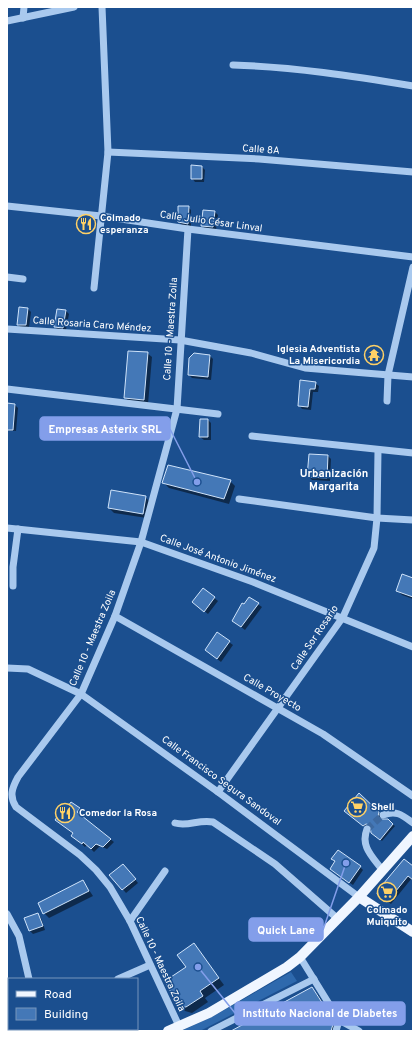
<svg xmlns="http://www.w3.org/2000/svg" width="420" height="1038" font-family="Overpass,sans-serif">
	<rect width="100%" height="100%" fill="#1b4f8f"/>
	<polygon fill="#2e69ad" points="291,972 297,981 200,1031 181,1031 212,1017"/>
	<g fill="#0007">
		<polygon points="202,167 205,170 204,182 195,182 192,178"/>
		<polygon points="188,207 191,210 191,227 182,225 179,222"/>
		<polygon points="215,212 218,215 216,230 205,229 202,225"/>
		<polygon points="28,309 31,312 29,328 21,328 18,324"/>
		<polygon points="66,311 69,314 66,330 58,330 55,327"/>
		<polygon points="147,353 152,357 148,404 129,402 125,397"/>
		<polygon points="210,356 213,359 211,380 192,378 189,375"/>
		<polygon points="301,381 315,383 319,386 318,392 313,392 311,410 302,409 299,405"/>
		<polygon points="7,404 15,405 18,408 16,431 7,430"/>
		<polygon points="208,420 211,423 211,440 204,440 200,437"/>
		<polygon points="310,455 328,456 331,459 330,481 312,480 308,476"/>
		<polygon points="230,481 235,486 229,504 169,488 164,483"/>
		<polygon points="145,497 150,502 147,518 114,513 109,508"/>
		<polygon points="413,579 413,599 402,595 397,590"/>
		<polygon points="203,589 218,601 208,614 197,605"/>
		<polygon points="249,598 262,607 245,630 233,621"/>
		<polygon points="218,634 233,645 221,662 206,650"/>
		<polygon points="359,794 381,815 380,820 387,820 395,826 382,841 375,834 371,826 366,827 347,813"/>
		<polygon points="79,809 82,812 80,816 114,842 107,849 100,846 94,852 87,845 85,847 72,836 74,834 56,820"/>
		<polygon points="336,862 360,867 363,870 353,885 334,872"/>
		<polygon points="126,868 138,883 126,893 111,875"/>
		<polygon points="413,868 413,880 412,878 391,904 382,897"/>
		<polygon points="83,881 93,896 49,918 44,913"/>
		<polygon points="38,914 41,918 45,930 33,934 29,930"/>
		<polygon points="194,945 224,985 205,998 208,1002 192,1013 185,1011 179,1005"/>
		<polygon points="311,988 318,995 340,1028 339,1031 240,1031"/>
		<polygon points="9,1023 9,1029 38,1029 38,1031 7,1031 7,1024"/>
		<polygon points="52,1029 76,1029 78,1031 53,1031"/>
		<polygon points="83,1029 101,1029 101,1031 85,1031"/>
	</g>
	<g fill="#4478b7" stroke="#cfe3fa">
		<polygon points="191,165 202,166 202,179 191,179"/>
		<polygon points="178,206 189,206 188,224 178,222"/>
		<polygon points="203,210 215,211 213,227 201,226"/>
		<polygon points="19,307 28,308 26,325 17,325"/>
		<polygon points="57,309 66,310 63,328 54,327"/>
		<polygon points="128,351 148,352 144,400 124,398"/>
		<polygon points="194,353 210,355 208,377 188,375 189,358"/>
		<polygon points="300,380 316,382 315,389 310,389 308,407 298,406"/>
		<polygon points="7,403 15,404 13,430 7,430"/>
		<polygon points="200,419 208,419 208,437 199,437"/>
		<polygon points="309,454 328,455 327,478 307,477"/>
		<polygon points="168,465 231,480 224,499 162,483"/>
		<polygon points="111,490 146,496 143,514 108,508"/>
		<polygon points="402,574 413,578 413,597 396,591"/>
		<polygon points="203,588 215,597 204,612 192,602"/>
		<polygon points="249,597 259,603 241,627 232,621 242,603 244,604"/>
		<polygon points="217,632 230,641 217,659 205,650"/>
		<polygon points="359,793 379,812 378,816 380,819 388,819 393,824 380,840 371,833 370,825 366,824 363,826 344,811"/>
		<polygon points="71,802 80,808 77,812 111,839 103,847 96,844 91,849 83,842 82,844 71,836 73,833 55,820 66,804 68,806"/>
		<polygon points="338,850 361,866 349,883 330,869 335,861 331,859"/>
		<polygon points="404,859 413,866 413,880 408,876 387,902 377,894 378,890"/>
		<polygon points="123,864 136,879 122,890 109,875"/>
		<polygon points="83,880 89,891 43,914 38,903"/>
		<polygon points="38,913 43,926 29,931 24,918"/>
		<polygon points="194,943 219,978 200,991 203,996 186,1007 178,1006 165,981 186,967 177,955"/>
		<polygon points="312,987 334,1021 331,1031 231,1031"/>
	</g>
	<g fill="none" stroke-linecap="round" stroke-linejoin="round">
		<polyline stroke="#3d69a0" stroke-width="7" stroke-dasharray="7 3.5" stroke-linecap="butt" points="367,829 383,815"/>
		<g stroke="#a9c9ee" stroke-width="7">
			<polyline points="23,18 24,7"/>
			<polyline points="7,21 74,7"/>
			<path d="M233,65C294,67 353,76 413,86"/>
			<polyline points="108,152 259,159 413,172"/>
			<polyline points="7,206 101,216 188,229 413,257"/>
			<polyline points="7,277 23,279"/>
			<polyline points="94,288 108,152 102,7"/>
			<polyline points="7,329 180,340 251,353 305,368 413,377"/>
			<polyline points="7,389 218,414"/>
			<polyline points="387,401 388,375 413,267"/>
			<polyline points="252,436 413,453"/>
			<polyline points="239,499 377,518 413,520"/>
			<polyline points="7,528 141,542 253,582 413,647"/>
			<polyline points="13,586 13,567 18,529"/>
			<polyline points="115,616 323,734 413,796"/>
			<polyline points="7,668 28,669 81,694 218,792 359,897"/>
			<polyline points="218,792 343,617 374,548 377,518 378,451"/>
			<path d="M383,815C397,810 402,815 413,823"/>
			<path d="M175,823C188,827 199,819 213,822L275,864L338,919"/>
			<path d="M367,829C360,847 373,857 383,871"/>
			<polyline points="7,914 19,936 29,979"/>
			<polyline points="130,921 165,871"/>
			<polyline points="300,957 339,1020 336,1031"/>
			<polyline points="118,979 150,965"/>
			<polyline points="339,1020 359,1031"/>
			<path d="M179,1026L130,921L110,887L96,870L80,855L16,807C9,796 12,788 18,777L81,694L115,616L141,542L177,409L188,229"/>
			<polyline points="39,1029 39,1031"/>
			<polyline points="124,1029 124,1031"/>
			<polyline points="211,1031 314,979"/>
		</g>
		<g stroke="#f0f6ff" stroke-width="10">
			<polyline points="359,897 413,932"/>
			<polyline points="168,1031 209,1013 287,967 300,957 359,897 413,836"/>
		</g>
	</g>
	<defs>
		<symbol id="restaurant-ring" viewBox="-11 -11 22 22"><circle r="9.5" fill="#1b4f8f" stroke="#ffd166" stroke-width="1.5"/><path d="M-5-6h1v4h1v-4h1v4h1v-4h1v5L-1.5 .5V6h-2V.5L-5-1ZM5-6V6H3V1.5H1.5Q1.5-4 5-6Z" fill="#ffd166"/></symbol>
		<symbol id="temple-ring" viewBox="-11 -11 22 22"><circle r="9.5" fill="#1b4f8f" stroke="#ffd166" stroke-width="1.5"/><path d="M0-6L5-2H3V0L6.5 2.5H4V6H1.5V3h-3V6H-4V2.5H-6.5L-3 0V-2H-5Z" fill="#ffd166"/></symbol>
		<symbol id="supermarket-ring" viewBox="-11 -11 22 22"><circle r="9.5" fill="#1b4f8f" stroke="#ffd166" stroke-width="1.5"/><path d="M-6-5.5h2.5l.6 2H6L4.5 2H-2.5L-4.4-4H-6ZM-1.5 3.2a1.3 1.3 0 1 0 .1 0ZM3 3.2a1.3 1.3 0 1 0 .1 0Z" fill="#ffd166"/></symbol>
	</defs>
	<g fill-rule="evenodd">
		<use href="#restaurant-ring" x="75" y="213" width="22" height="22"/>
		<use href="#temple-ring" x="363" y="344" width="22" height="22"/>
		<use href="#supermarket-ring" x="346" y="796" width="22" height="22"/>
		<use href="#restaurant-ring" x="54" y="802" width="22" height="22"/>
		<use href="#supermarket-ring" x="376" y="881" width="22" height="22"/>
	</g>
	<g text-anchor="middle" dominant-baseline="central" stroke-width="3" stroke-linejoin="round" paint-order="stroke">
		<g font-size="10" fill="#fff" stroke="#1b4f8f">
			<text transform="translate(261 150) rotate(4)">Calle 8A</text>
			<text transform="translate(211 222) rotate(8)">Calle Julio César Linval</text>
			<text transform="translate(92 325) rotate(4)">Calle Rosaria Caro Méndez</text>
			<text transform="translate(171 329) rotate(-86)">Calle 10 - Maestra Zoila</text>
			<text transform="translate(218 559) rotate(20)">Calle José Antonio Jiménez</text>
			<text transform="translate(93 638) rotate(-67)">Calle 10 - Maestra Zoila</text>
			<text transform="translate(315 638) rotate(-56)">Calle Sor Rosario</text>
			<text transform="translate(272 693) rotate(30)">Calle Proyecto</text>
			<text transform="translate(221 781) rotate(36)">Calle Francisco Segura Sandoval</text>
			<text transform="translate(160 964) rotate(65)">Calle 10 - Maestra Zoila</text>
		</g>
		<g font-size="10" font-weight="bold" fill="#fff" stroke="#1b4f8f" text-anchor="start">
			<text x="100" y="218">Colmado<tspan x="100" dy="12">esperanza</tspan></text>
			<text x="360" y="349" text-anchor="end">Iglesia Adventista<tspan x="360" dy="12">La Misericordia</tspan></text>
			<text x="371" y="807">Shell</text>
			<text x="79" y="813">Comedor la Rosa</text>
			<text x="387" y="910" text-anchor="middle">Colmado<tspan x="387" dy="12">Muiquito</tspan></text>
		</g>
		<g font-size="11" font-weight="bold" fill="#fff" stroke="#1b4f8f">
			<text x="334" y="474">Urbanización<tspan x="334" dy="13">Margarita</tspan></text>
		</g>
	</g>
	<path fill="none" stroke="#839eea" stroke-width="1.5" d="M197 482L170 429M346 863L323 930M198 967L235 1013"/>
	<g fill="#839eea" stroke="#1b4f8f" stroke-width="1.5">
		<circle cx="197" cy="482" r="4"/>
		<circle cx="346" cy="863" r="4"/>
		<circle cx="198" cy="967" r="4"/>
	</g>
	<g fill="#839eea" stroke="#839eea" stroke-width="1.5">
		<rect x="40" y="417" width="130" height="23" rx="4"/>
		<rect x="249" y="918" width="74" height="23" rx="4"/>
		<rect x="235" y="1002" width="170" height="23" rx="4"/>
	</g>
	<g font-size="11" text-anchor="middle" font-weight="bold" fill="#fff">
		<text x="105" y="433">Empresas Asterix SRL</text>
		<text x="286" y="934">Quick Lane</text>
		<text x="320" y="1017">Instituto Nacional de Diabetes</text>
	</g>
	<rect width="420" height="1038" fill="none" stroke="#ffffff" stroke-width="16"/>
	<rect x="8" y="978" width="130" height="52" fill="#1b4f8f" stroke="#7695bc"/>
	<rect x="16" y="991" width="20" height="6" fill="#f0f6ff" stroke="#7695bc"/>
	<text x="44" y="998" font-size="12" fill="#ffffff">Road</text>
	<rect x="16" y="1008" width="20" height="12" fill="#4478b7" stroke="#7695bc"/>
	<text x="44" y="1018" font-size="12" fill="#ffffff">Building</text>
</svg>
